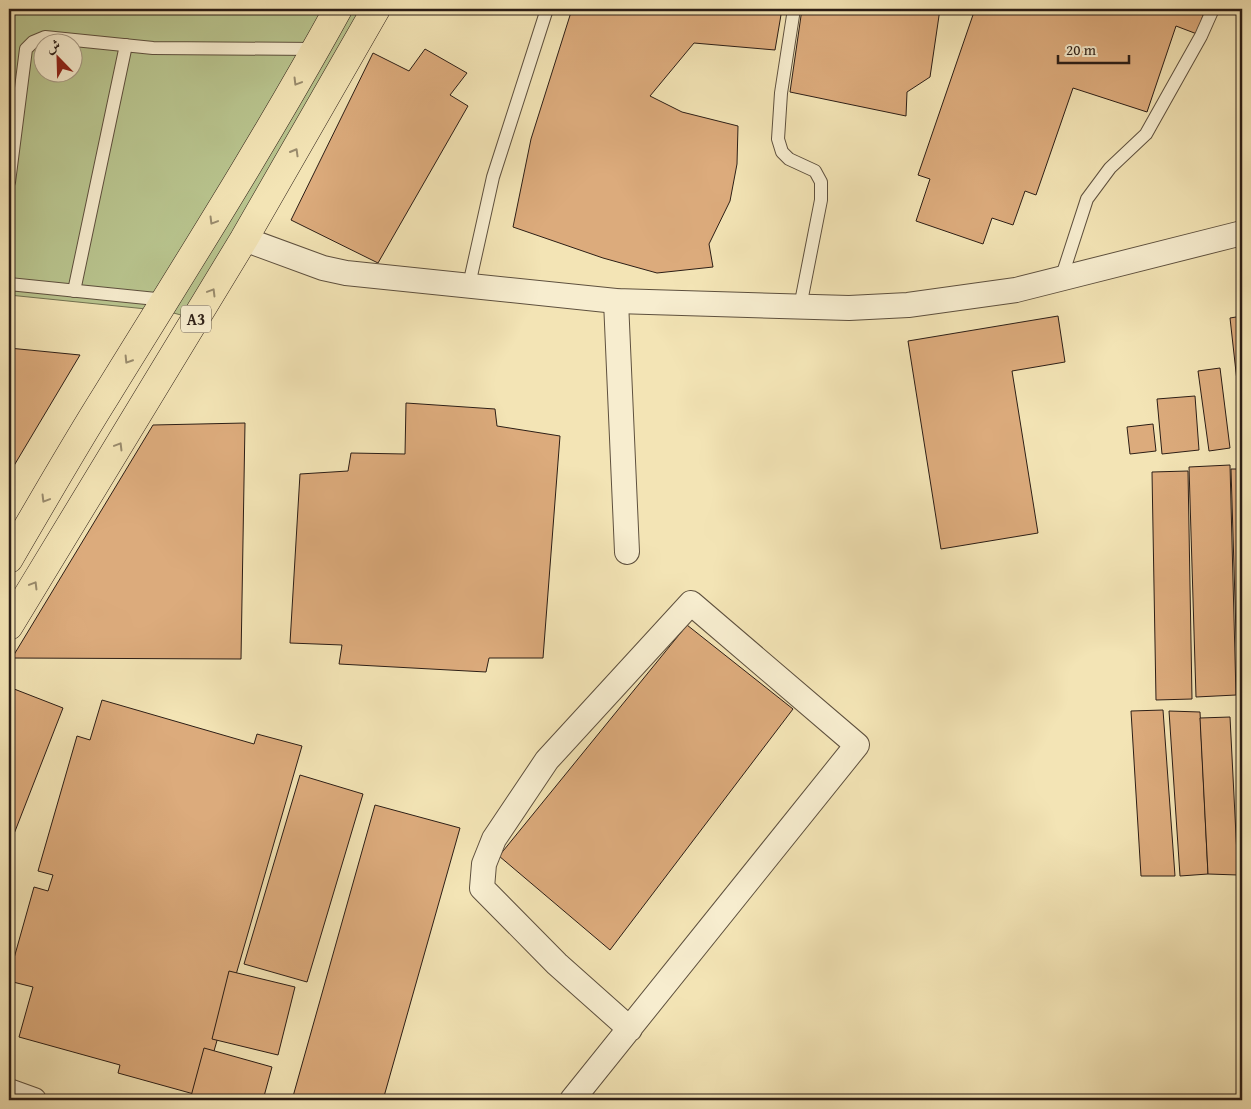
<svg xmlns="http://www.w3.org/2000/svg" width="1251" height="1109" font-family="'Gentium Book Plus',Amiri,serif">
	<rect width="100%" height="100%" fill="#f3e4b5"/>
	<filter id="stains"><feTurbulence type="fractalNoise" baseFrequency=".004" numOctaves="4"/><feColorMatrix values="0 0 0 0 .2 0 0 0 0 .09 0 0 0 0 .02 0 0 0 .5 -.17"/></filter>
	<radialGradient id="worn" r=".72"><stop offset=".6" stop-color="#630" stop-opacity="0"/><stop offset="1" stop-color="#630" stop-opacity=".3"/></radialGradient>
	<path fill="#b9c58f" stroke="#727252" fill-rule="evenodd" d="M9,9H377L196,319L166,311L9,295ZM42,42H72V72H42Z"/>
	<g fill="#dcab7c" stroke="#2c1e16">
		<polygon points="572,9 782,9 775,50 694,43 650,96 682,112 738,126 737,164 730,201 709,244 713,267 657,273 603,258 513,227 531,139"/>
		<polygon points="802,9 940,9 930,77 907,92 906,116 790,92"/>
		<polygon points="975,9 1205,9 1197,34 1176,26 1147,112 1073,88 1036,195 1025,191 1013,225 992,218 983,244 916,221 930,179 918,175"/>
		<polygon points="425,49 467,73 450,95 468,106 378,263 291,220 373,53 409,71"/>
		<polygon points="1058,316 1065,362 1012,371 1038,533 941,549 908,341"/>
		<polygon points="1242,316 1242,426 1230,318"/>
		<polygon points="9,348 80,355 9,474"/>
		<polygon points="1220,368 1230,448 1209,451 1198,371"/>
		<polygon points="1195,396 1199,450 1162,454 1157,399"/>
		<polygon points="406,403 495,409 497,426 560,436 543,658 489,658 486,672 339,664 342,645 290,643 300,474 348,471 351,453 405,454"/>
		<polygon points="245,423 241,659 12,658 153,425"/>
		<polygon points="1153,424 1156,451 1130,454 1127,427"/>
		<polygon points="1230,465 1236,695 1196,697 1189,467"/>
		<polygon points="1231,469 1242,469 1242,699 1238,699"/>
		<polygon points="1188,471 1192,699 1156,700 1152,472"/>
		<polygon points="687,625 793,709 610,950 499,856"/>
		<polygon points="9,687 63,708 12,839 9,837"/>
		<polygon points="102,700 254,744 257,734 302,746 201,1096 118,1073 120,1065 19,1037 33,987 9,981 9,976 34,887 48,891 53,875 38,871 77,736 90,740"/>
		<polygon points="1163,710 1175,876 1141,876 1131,711"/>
		<polygon points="1169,711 1200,712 1208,874 1180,876"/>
		<polygon points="1230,717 1238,875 1208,874 1200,718"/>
		<polygon points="1238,717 1242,717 1242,833"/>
		<polygon points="300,775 363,794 307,982 244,964"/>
		<polygon points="375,805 460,828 383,1100 292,1100"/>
		<polygon points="229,971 295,987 278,1055 212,1039"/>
		<polygon points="204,1048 272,1067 263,1100 190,1100"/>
	</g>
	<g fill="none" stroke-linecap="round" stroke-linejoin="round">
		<defs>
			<g id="lane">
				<polyline points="794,9 781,93 778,139 782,152 789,159 815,171 821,182 821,200 800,307"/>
				<polyline points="9,182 26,49 33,42 45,37 153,48 316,49"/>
				<polyline points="1061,279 1087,199 1110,168 1146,134 1201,36 1213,9"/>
				<polyline points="9,284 166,300"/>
				<polyline points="469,285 493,177 547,9"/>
				<polyline points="74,291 126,45"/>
			</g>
			<g id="street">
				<polyline points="244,239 323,268 346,273 616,301 849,308 908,305 1016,290 1242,233"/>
				<polyline points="616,301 627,552"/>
				<polyline points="9,1091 34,1100"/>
				<polyline points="572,1100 857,745 691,603 547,760 494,839 484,864 482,888 557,964 630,1029"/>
			</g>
			<g id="highway">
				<path d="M9,559C41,504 73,448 107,394C186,266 266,140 338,9"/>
				<polyline points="9,626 244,239 376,9"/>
			</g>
		</defs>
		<use href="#lane" stroke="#5e503e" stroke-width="14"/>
		<use href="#street" stroke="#5e503e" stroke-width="26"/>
		<use href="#highway" stroke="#2c1e16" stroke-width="29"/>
		<use href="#lane" stroke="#f7edcf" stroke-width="12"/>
		<use href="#street" stroke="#f7edcf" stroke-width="24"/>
		<use href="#highway" stroke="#f3e4b5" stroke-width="28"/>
	</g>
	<defs><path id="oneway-chevron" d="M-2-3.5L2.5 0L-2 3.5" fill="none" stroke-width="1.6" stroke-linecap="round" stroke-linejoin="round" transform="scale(1.25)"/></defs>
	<g stroke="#998b6d">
		<use href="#oneway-chevron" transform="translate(297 82) rotate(121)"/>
		<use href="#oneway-chevron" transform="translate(295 152) rotate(-60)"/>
		<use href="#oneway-chevron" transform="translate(213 221) rotate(121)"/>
		<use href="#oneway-chevron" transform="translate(212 292) rotate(-59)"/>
		<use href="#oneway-chevron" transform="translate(128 360) rotate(122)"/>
		<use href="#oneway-chevron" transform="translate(119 446) rotate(-59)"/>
		<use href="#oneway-chevron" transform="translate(45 499) rotate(121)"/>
		<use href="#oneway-chevron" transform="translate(34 585) rotate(-59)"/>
	</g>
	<g text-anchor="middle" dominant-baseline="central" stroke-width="5" stroke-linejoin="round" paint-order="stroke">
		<rect fill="#f7edcf" stroke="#695c4e" stroke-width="1" x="181" y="305.5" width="30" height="27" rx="4"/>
		<g font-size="16" font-weight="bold" fill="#2c1e16">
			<text x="196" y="319">A3</text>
		</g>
	</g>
	<rect width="1251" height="1109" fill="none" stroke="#f3e4b5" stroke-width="30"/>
	<rect x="10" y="10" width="1231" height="1089" fill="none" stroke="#2c1e16" stroke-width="2.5"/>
	<rect x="15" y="15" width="1221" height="1079" fill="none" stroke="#2c1e16"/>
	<g transform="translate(58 58) rotate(337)"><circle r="24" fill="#f7edcf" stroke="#a69a85"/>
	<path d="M0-4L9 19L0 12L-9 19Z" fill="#8f2418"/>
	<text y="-8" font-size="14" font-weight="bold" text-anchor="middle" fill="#2c1e16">ش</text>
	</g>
	<path d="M1058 55v8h71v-8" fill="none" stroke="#2c1e16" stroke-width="2.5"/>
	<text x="1066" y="55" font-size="15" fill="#2c1e16" stroke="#f7edcf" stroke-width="4" paint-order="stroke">20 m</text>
	<rect width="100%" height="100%" filter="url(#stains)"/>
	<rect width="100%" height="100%" fill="url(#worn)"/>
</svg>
